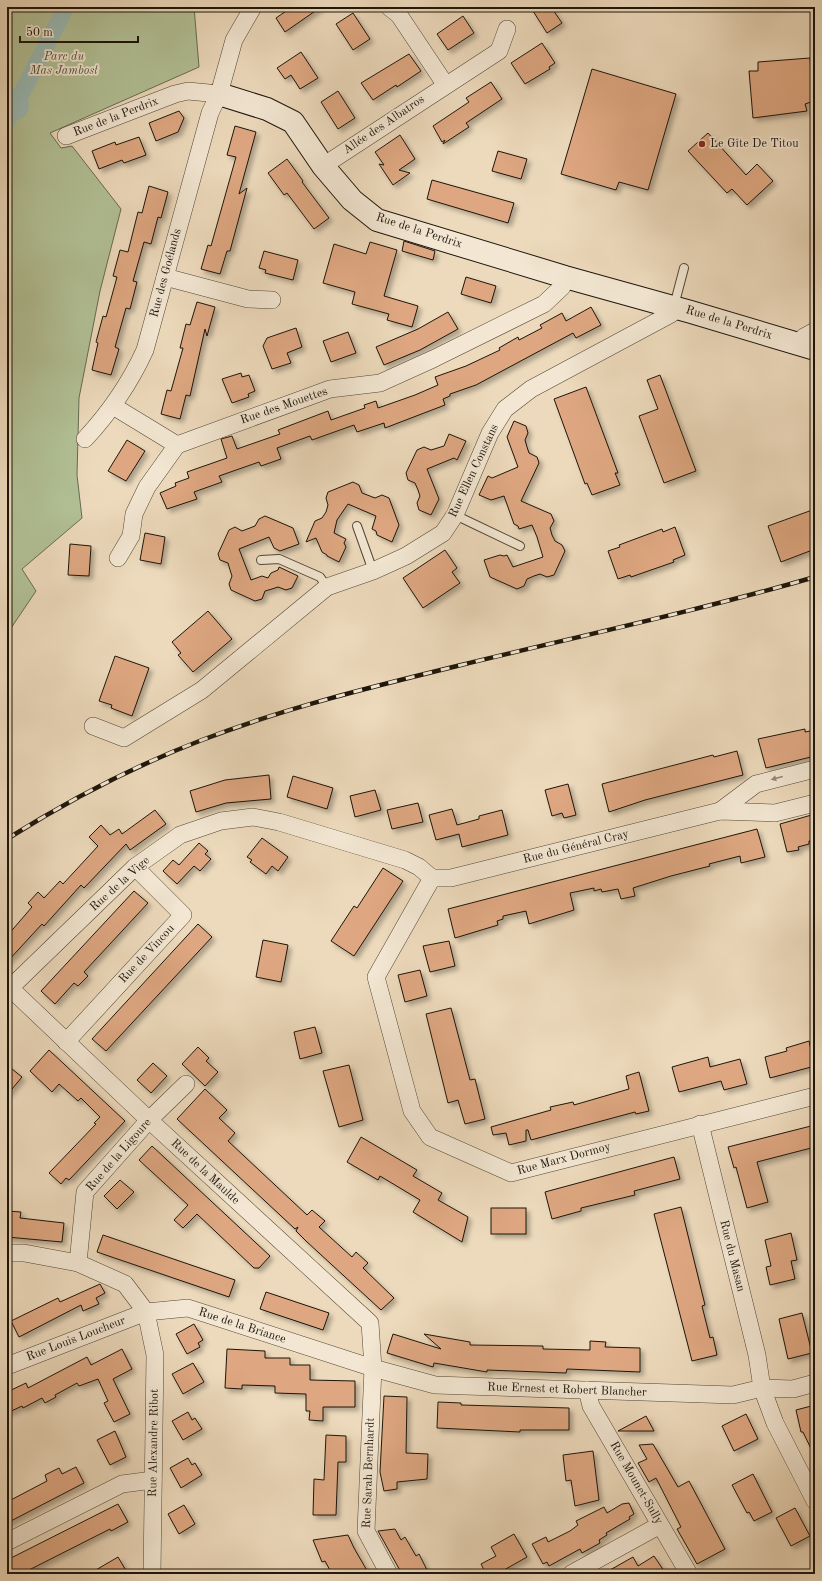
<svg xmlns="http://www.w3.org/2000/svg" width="822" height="1581" font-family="'Old Standard TT',serif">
	<defs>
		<filter id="shadow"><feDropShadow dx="3.5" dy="3.5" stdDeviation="2" flood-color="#0004"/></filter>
	</defs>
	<rect width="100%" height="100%" fill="#eddabc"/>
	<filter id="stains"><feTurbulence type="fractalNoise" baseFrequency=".005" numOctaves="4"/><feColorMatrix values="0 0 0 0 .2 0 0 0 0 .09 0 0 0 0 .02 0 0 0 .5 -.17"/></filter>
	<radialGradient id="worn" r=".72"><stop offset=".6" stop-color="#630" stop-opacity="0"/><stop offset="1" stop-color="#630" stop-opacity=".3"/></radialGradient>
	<polygon fill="#b2c196" stroke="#676b50" points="7,7 194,7 199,67 50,133 61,148 72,146 121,209 100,291 79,398 77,475 82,518 22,569 36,591 7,634"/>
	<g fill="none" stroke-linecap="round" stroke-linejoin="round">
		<polyline stroke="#9abab5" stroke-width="17" points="7,121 66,7"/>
		<polyline stroke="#9abab5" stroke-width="28" points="7,101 15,106"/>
	</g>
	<g fill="#dea781" stroke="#1c150b" filter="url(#shadow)">
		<polygon points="292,7 321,7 285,32 276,18"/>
		<polygon points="539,7 551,7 562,23 547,33 533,11"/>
		<polygon points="353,13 370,39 353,50 336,24"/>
		<polygon points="463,16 474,33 448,50 437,34"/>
		<polygon points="542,43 555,63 549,67 550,69 525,84 511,63"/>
		<polygon points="301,52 318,78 300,89 291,75 285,79 277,68"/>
		<polygon points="409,54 421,71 397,87 396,85 373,100 361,83"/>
		<polygon points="810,58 814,101 805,104 807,111 753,118 749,71 758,71 758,62"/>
		<polygon points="592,69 676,94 648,190 619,182 616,190 561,174"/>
		<polygon points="491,82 502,99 466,123 469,127 443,144 445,140 442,142 433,126 469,102 466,98"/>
		<polygon points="338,91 355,118 338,129 321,102"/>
		<polygon points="179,111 184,118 178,132 156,141 149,123"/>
		<polygon points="235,126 256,132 239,194 247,188 230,251 227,251 220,274 201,269 208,245 211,246 236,157 227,155"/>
		<polygon points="708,133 746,175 757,164 773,181 747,205 732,189 727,193 688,151"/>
		<polygon points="400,135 415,159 399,170 410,173 393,185 379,164 384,165 375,152"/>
		<polygon points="139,137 146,155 124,163 122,160 99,169 92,151 115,142 116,145"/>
		<polygon points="498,151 527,159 521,179 492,171"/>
		<polygon points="287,159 303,181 302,182 329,218 314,229 287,193 284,195 268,173"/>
		<polygon points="432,180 514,203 508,223 427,199"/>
		<polygon points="149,186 168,192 161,218 158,217 151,244 144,242 133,281 137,282 130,309 126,308 115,347 119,349 111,375 92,370 98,343 96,342 103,316 106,317 117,277 113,276 120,250 128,252 138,212 142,213"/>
		<polygon points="404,241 435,251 433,260 402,251"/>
		<polygon points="370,242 397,250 384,296 418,306 412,327 387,320 389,314 352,304 355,292 323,283 334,244 366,254"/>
		<polygon points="264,251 298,260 293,280 265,273 266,270 259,268"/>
		<polygon points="466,277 496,286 491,303 461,294"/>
		<polygon points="197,302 215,307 207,336 205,329 190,396 186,395 180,419 161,414 167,390 171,391 183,348 180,348 186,324 190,325"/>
		<polygon points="591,307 601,325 576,338 573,333 476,385 450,394 450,396 443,399 445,405 385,428 384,423 357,432 354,425 312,440 310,436 277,448 281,459 261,466 259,462 219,476 222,482 194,492 197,499 167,509 160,493 176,486 175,483 189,478 187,472 227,458 221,439 232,436 237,449 280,434 278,430 328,411 331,420 365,408 364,405 376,401 378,408 415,395 438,385 435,377 466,366 500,350 499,348 518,337 519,340 542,328 540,325 562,313 566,321"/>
		<polygon points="448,312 458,329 420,350 384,365 376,347 418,329"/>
		<polygon points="296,328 302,347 287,353 291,363 272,369 263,346 267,338"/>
		<polygon points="348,332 356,353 331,362 323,341"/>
		<polygon points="241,373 242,377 249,375 255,391 248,394 249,397 232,403 222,379"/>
		<polygon points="660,375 696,471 664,483 639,416 658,409 647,380"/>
		<polygon points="586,387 618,473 615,473 620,485 592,495 587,483 585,484 554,399"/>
		<polygon points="514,421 526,426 528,433 525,440 527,447 529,453 537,457 539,463 521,501 551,514 554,521 550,528 552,535 555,541 562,545 565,551 554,575 547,577 540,574 534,576 527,579 524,586 517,589 490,577 484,560 500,555 504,556 507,555 513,567 543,557 537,537 532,525 519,529 518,526 514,524 504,496 491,500 479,495 488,476 492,478 518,467 507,437"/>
		<polygon points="449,434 466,441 457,460 454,458 427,469 439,499 431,515 419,510 417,503 420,496 418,490 415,483 408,480 406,473 417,450 424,447 431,450 444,446"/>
		<polygon points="127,440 145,451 126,481 108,471"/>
		<polygon points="353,482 359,485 362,493 375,498 382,495 389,498 399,525 392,542 377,535 376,531 372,529 376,516 348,504 337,520 334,533 346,539 344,543 346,547 339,562 327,556 327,555 322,552 316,538 306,542 315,521 322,518 326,512 328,505 326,498 328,492"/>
		<polygon points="815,509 815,549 781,562 768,526"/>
		<polygon points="265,516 293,528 299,544 280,551 274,548 269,537 239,549 251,580 262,576 268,578 271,573 278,570 279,567 298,576 292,588 286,590 278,587 272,589 265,591 262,599 255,601 231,590 229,584 232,576 230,570 228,563 220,560 218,554 229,530 235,527 242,531 255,526 259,519"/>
		<polygon points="675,527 685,555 673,560 674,562 631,577 630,575 618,579 608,551 620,547 619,545 662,529 663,532"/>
		<polygon points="145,533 165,537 161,564 140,560"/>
		<polygon points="70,544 91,546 89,576 68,575"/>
		<polygon points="445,550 457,568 452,572 460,583 423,608 403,578"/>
		<polygon points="208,611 232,639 193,672 178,655 181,653 172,642"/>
		<polygon points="115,656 149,668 132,716 111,708 112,705 99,701"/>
		<polygon points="805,729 805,732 815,730 815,756 766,768 758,739"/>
		<polygon points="737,751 743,775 645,800 609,812 602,784 713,755 714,757"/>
		<polygon points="269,775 271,799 226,803 196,812 190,791 225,780"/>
		<polygon points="293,776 333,788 327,809 287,797"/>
		<polygon points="568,784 576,815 564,818 562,813 552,816 545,790"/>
		<polygon points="375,790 381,810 355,817 350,796"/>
		<polygon points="418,803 423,822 392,829 387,810"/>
		<polygon points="452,809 457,825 479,819 479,816 502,810 508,835 462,847 459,834 436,840 429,815"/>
		<polygon points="155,810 166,824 130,850 126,844 84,888 81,885 44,926 42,924 7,962 7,936 32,907 28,903 38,892 44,898 60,881 63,884 87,858 98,846 89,837 101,825 110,835 119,829 122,834"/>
		<polygon points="815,814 815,840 809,841 809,844 798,847 799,850 787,852 780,824"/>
		<polygon points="757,829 765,857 741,863 740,856 709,864 710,866 671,876 633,888 635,896 621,899 618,889 602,892 601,889 594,891 594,888 570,893 574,910 529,924 526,911 503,916 503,919 497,921 498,925 455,938 448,909"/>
		<polygon points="262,838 288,857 278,871 272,866 266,874 250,862 252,860 247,857"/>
		<polygon points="199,843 208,851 205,854 211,859 200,871 194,866 177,884 163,871 173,860 179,865"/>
		<polygon points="383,868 403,881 354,956 331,941 354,906 357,908"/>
		<polygon points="134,891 148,903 84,972 88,976 78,986 74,983 55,1004 41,991"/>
		<polygon points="198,924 212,937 106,1051 92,1039"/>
		<polygon points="263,940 288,945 281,982 256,977"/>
		<polygon points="449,941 455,966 430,972 423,946"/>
		<polygon points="420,970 427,996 405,1002 398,975"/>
		<polygon points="451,1008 470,1080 475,1079 485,1119 465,1124 458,1100 448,1103 426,1014"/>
		<polygon points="315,1027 322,1053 300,1059 294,1032"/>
		<polygon points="809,1041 815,1066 770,1078 765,1057 787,1051 786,1048"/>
		<polygon points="198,1047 209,1058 206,1061 218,1072 205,1086 182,1064"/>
		<polygon points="49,1050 125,1121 69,1180 66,1178 61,1184 49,1173 96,1124 94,1123 100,1117 81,1098 78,1101 59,1084 52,1092 30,1071"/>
		<polygon points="708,1057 710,1067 740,1059 747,1084 724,1090 721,1081 679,1092 672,1067"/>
		<polygon points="153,1063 167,1076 151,1093 137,1080"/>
		<polygon points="7,1065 22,1077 7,1095"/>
		<polygon points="349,1065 363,1120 339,1127 323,1071"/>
		<polygon points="639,1072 649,1111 636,1114 635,1112 531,1140 528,1130 526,1130 526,1141 509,1145 506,1133 493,1135 491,1127 551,1110 550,1107 573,1102 574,1105 629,1089 626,1076"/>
		<polygon points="205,1089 227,1110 219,1118 235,1133 228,1141 307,1215 312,1210 325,1221 319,1227 352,1257 356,1252 368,1263 363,1268 394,1298 381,1310 306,1241 296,1231 298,1227 295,1229 177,1119"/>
		<polygon points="815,1125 815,1147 757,1162 768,1202 747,1208 736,1167 734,1168 728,1147"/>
		<polygon points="361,1137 417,1170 413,1176 442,1193 438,1200 468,1217 462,1242 413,1212 420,1200 380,1176 378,1180 347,1162"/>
		<polygon points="152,1146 270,1256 259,1268 254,1268 197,1214 183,1228 174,1220 188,1205 139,1160"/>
		<polygon points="674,1157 680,1179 634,1191 635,1195 581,1208 581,1211 552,1219 545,1192"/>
		<polygon points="120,1180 134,1192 117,1209 104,1196"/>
		<polygon points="681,1207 705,1305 702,1306 710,1338 713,1337 717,1355 692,1361 654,1214"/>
		<rect x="491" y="1208" width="35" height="26"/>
		<polygon points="7,1211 21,1212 20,1218 64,1223 62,1242 7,1237"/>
		<polygon points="791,1233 797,1260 791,1261 795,1279 770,1285 766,1267 771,1266 765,1240"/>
		<polygon points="103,1235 235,1280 229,1297 97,1252"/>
		<polygon points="100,1284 105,1293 96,1298 99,1304 83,1311 81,1305 19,1337 11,1321 58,1298 60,1302"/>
		<polygon points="266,1292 329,1313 323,1330 260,1309"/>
		<polygon points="802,1313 812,1353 788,1359 779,1319"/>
		<polygon points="194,1324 203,1340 198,1343 200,1347 187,1354 176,1334"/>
		<polygon points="393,1334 441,1349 424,1334 470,1342 470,1345 543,1346 543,1349 590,1350 590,1341 606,1342 605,1347 640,1348 640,1372 567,1369 566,1373 487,1370 487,1372 434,1363 433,1367 387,1353"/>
		<polygon points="122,1349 132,1369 113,1379 130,1414 114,1422 104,1403 108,1401 98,1379 79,1386 77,1383 55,1395 56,1397 45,1403 42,1398 23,1408 22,1406 7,1413 7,1392 26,1383 28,1388 87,1357 91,1365"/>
		<polygon points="227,1349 265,1351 265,1358 290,1358 290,1365 310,1365 310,1380 355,1381 355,1407 323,1407 323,1421 309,1420 310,1411 306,1411 306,1394 275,1393 275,1386 242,1385 242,1389 225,1388"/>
		<polygon points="193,1363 204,1382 183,1394 172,1374"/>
		<polygon points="384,1396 407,1397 406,1453 428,1454 427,1479 397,1482 397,1489 384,1491 380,1472"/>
		<polygon points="438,1402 461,1403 461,1405 569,1408 569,1430 520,1430 520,1432 437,1428"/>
		<polygon points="815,1405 815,1457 803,1432 801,1432 796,1410"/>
		<polygon points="188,1412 192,1420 195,1418 202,1429 183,1440 172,1421"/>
		<polygon points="746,1414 758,1439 734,1451 722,1426"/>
		<polygon points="646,1416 654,1431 618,1431"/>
		<polygon points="115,1431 126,1457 110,1465 97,1440"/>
		<polygon points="326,1435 346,1436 346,1462 338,1462 336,1515 313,1515 314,1479 324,1480"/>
		<polygon points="653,1444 678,1487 689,1481 725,1549 697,1564 677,1529 681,1527 656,1478 649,1482 638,1463 647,1459 639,1445"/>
		<polygon points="593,1451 599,1500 575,1506 571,1480 566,1481 563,1455"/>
		<polygon points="188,1458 192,1465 195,1463 202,1475 181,1488 170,1468"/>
		<polygon points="76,1467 84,1483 7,1523 7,1502 47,1481 45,1475 59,1468 62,1474"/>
		<polygon points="753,1474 772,1512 754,1521 749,1512 747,1513 732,1485"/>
		<polygon points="629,1503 634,1514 629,1517 630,1519 606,1533 607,1535 599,1540 600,1543 582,1553 580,1549 549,1566 547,1562 543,1564 532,1544 546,1537 548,1542 570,1531 578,1525 576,1521 604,1507 607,1513 622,1504"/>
		<polygon points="118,1504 128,1522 111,1531 110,1529 27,1571 28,1574 7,1574 7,1560"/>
		<polygon points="184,1505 195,1524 179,1534 168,1514"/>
		<polygon points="795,1508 810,1536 791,1546 776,1518"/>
		<polygon points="395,1529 401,1540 405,1537 416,1556 419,1554 429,1574 402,1574 378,1531"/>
		<polygon points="514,1534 527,1557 504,1570 503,1569 493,1574 486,1574 481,1564 496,1556 491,1547"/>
		<polygon points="348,1535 354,1548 369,1574 332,1574 325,1561 322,1562 313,1540"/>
		<polygon points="654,1556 666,1574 603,1574 633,1557 638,1566"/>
		<polygon points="118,1557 128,1574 89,1574"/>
	</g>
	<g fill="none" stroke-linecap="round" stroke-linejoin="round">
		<defs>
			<g id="lane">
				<polyline points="674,306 684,268"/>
				<polyline points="455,515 520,546"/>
				<polyline points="357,526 373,571"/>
				<polyline points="261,560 279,559 320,577 327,587"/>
			</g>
			<g id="street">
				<polyline points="389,7 399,15 445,84"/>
				<polyline points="66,136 175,94 188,91 219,94"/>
				<polyline points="323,166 499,51 507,29"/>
				<polyline points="165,277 248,299 272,300"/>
				<polyline points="799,344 804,337 815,331"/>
				<polyline points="113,406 177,445"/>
				<path d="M85,439C110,412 130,383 145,350L210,113L219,94L234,40L253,7"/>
				<polyline points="118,558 131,536 134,514 147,487 177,445 330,389 380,383 433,359 544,304 562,287 565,277"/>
				<polyline points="93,726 124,738 202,690 327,587 373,571 406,556 443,533 455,515 490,433 505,409 531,389 671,314 674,307"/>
				<polyline points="720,811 756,784 815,769"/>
				<polyline points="432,878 376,977 412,1111 430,1137 511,1173 815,1096"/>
				<polyline points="432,878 451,878 720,811 775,813 815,803"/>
				<polyline points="10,988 149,1120 370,1323 373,1368 366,1531 389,1574"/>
				<polyline points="7,994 10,988 135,867 180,835 221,821 253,817 279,822 405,860 419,867 432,878"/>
				<polyline points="66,1042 183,915 135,867"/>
				<polyline points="700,1124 757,1355 762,1388 775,1423 815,1501"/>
				<polyline points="7,1253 24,1253 78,1263 125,1284 146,1312 155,1355 152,1574"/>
				<polyline points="78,1263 85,1192 149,1120 186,1084"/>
				<polyline points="7,1366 146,1312 188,1308 373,1368 435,1385 733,1395 762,1388 793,1389 815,1383"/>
				<polyline points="587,1390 591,1406 689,1574"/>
				<polyline points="7,1542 122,1484 153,1480"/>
				<polyline points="571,1574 660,1525"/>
			</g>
			<polyline id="secondary" points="219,94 267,109 293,122 323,166 352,200 377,220 565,277 691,312 815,349"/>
		</defs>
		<use href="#lane" stroke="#504637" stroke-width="10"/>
		<use href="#street" stroke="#504637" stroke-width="18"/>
		<use href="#secondary" stroke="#1c150b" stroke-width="24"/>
		<use href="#lane" stroke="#f3e7d3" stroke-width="8"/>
		<use href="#street" stroke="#f3e7d3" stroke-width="17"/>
		<use href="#secondary" stroke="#f3e7d3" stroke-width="22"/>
		<defs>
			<path id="rail" d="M7,839C69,800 134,766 202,740C285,708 371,687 457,666C576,637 697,611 815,577"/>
		</defs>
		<use href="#rail" stroke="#1c150b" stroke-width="4.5"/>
		<use href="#rail" stroke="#f3e7d3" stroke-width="3" stroke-dasharray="9" stroke-linecap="butt"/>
	</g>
	<defs><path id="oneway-solid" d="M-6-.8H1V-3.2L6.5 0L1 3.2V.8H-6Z"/></defs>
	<use fill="#928879" href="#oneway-solid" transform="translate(777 778) rotate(165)"/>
	<circle fill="#8f2418" stroke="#f3e7d3" stroke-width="1.5" cx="702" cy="144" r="4"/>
	<g text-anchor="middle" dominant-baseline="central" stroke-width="3.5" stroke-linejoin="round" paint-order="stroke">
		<g font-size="12" font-style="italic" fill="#50513c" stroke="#f3e7d3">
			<text x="64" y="57">Parc du<tspan x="64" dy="14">Mas Jambost</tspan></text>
		</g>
		<g font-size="12" fill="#1c150b" stroke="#f3e7d3">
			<text transform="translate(116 117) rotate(-21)">Rue de la Perdrix</text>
			<text transform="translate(384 125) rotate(-34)">Allée des Albatros</text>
			<text transform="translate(419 231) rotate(18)">Rue de la Perdrix</text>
			<text transform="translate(166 273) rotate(-75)">Rue des Goélands</text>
			<text transform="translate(729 323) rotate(17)">Rue de la Perdrix</text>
			<text transform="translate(284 406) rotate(-19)">Rue des Mouettes</text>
			<text transform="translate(474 471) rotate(-65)">Rue Ellen Constans</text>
			<text transform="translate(576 847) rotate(-14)">Rue du Général Cray</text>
			<text transform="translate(120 884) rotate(-42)">Rue de la Vige</text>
			<text transform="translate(147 954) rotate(-47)">Rue de Vincou</text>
			<text transform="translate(119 1155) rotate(-49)">Rue de la Ligoure</text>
			<text transform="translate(564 1159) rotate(-15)">Rue Marx Dormoy</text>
			<text transform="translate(205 1172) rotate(43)">Rue de la Maulde</text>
			<text transform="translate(732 1256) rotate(76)">Rue du Masan</text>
			<text transform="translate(242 1326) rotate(18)">Rue de la Briance</text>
			<text transform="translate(76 1339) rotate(-21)">Rue Louis Loucheur</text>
			<text transform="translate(567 1390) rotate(2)">Rue Ernest et Robert Blancher</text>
			<text transform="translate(154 1443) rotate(-89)">Rue Alexandre Ribot</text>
			<text transform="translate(369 1473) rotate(-88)">Rue Sarah Bernhardt</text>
			<text transform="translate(636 1483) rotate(60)">Rue Mounet-Sully</text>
		</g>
		<g font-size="12" fill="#1c150b" stroke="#f3e7d3" text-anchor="start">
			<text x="710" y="144">Le Gîte De Titou</text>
		</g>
	</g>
	<rect width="822" height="1581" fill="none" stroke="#eddabc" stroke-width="24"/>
	<rect x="8" y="8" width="806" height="1565" fill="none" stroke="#1c150b" stroke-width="2"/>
	<rect x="12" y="12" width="798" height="1557" fill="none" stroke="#1c150b"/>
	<path d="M20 36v6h118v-6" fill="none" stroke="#1c150b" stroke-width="2"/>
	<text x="26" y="36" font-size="12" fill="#1c150b" stroke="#f3e7d3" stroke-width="3" paint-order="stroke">50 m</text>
	<rect width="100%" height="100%" filter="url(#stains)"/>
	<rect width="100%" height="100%" fill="url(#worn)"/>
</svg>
